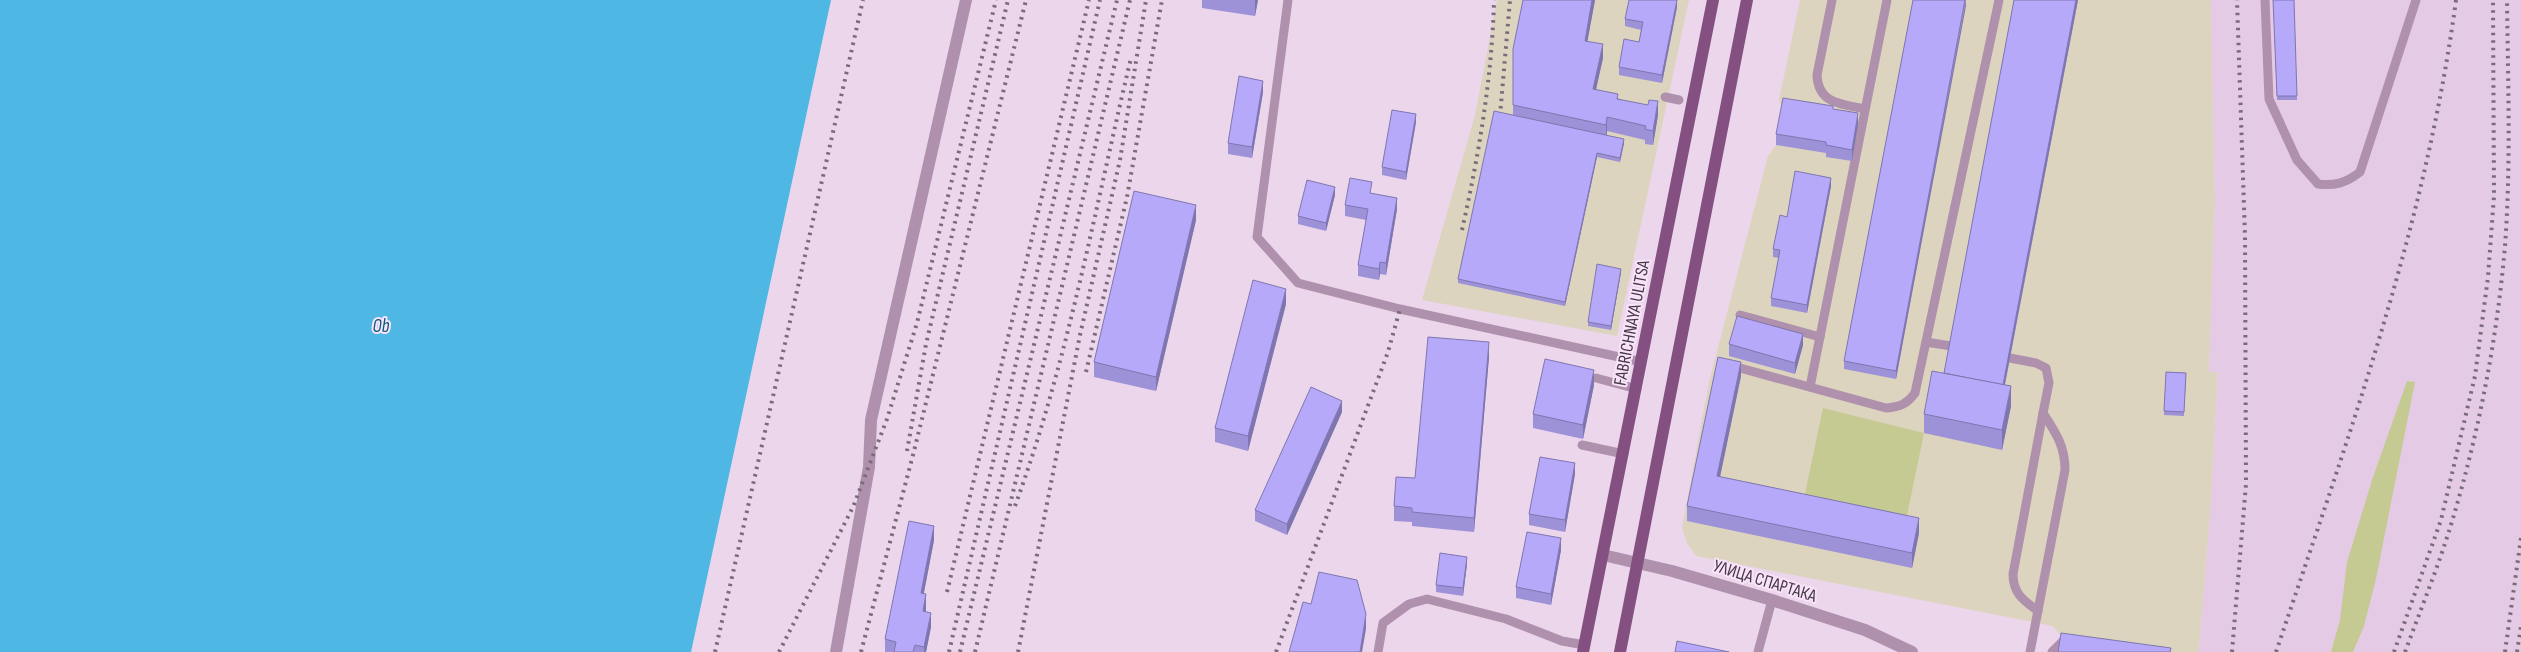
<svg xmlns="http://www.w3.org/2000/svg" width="2521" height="652" font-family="'Sofia Sans Condensed',sans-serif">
	<rect width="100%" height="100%" fill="#ecd6ec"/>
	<g fill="#ddd4bf">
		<polygon points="1497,0 1689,0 1617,336 1422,300 1475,115"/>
		<polygon points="1800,0 2211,0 2215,203 2209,372 2218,372 2211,504 2199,652 2157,652 2064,640 2053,626 1696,556 1687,543 1682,528 1709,382 1768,156 1776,145 1783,109 1779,100"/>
	</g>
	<polygon fill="#e5cae6" points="2211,0 2521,0 2521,652 2199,652 2211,504 2218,372 2209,372 2215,203"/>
	<g fill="#c4ca92">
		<polygon points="2407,381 2415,382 2376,579 2364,626 2353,652 2331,652 2340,620 2347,562 2372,480"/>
		<polygon points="1823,408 1924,433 1904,530 1802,508"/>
	</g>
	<polygon fill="#4eb7e4" points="0,0 831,0 691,652 0,652"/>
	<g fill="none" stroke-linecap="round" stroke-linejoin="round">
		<g stroke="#af91ad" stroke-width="9">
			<polyline points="1288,0 1257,237 1298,283 1400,309 1642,362"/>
			<path d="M1832,0L1817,75C1818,104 1842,104 1865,109"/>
			<path d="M2265,0L2269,99L2297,160L2318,184C2335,186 2346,183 2360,172L2416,0"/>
			<polyline points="1665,97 1679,100"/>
			<polyline points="1740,315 1820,337"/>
			<polyline points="1926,342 1951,346"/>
			<path d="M2010,358L2036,363L2046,368L2049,383L2043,413C2056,433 2065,446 2065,470L2030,652"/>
			<path d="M1729,365L1886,408C1900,407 1907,404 1915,393L1999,0"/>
			<polyline points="1596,378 1637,389"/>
			<polyline points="1810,387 1887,0"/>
			<polyline points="1582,445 1624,454"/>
			<path d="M2038,611C2024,601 2013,594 2013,574L2043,413"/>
			<polyline points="1378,652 1383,623 1409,604 1427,599 1506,619 1562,641 1585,645"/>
			<polyline points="1758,652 1772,600"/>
			<polyline points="2052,652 2064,640"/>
		</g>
		<g stroke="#af91ad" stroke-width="12">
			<polyline points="1603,555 1672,571 1772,600 1865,630 1912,652"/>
			<polyline points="836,652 869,467 871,420 966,0"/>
		</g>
		<g stroke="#845081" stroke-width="12">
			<polyline points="1583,652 1713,0"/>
			<polyline points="1620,652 1747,0"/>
		</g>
		<g stroke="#796c79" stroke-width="4" stroke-dasharray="2.5 5" stroke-linecap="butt">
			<polyline points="1500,116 1510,0"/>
			<path d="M1462,230C1479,154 1492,78 1494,0"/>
			<polyline points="1086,372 1127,197 1162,0"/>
			<polyline points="907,451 926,344 1008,0"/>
			<path d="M1015,506C1068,361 1095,208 1131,58"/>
			<polyline points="947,592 1089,0"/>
			<polyline points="715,652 863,0"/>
			<polyline points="779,652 853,507 887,419 917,323 996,0"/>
			<polyline points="861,652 913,455 1026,0"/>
			<polyline points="949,652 1100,0"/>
			<polyline points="960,652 1117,0"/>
			<polyline points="975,652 1130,0"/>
			<polyline points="1018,652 1080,335 1120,160 1146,0"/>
			<polyline points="1276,652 1388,352 1400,309"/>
			<polyline points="2232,652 2246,484 2245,236 2237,0"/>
			<path d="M2276,652C2348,438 2426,225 2456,0"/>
			<polyline points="2394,652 2441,520 2475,376 2488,277 2494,196 2493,0"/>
			<path d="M2405,652C2420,611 2437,570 2450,528C2478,437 2497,340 2505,246C2511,164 2508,82 2507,0"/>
			<polyline points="2505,652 2521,538"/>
			<polyline points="2517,652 2521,626"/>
		</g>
	</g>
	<g fill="#9d91d7">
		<polygon points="1202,0 1258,0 1255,16 1202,8"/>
		<polygon points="1523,0 1595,0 1587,41 1603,58 1596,89 1658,115 1653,145 1645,144 1645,140 1607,131 1607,135 1624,143 1620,162 1597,157 1565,306 1458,283 1458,279 1513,115 1513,49"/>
		<polygon points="1913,0 1966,0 1896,379 1844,369 1844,361"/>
		<polygon points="2014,0 2078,0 2005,385 2011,406 2002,450 1924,433 1924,414 1944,373"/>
		<polygon points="2273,0 2294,0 2297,100 2277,100"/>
		<polygon points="1677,7 1662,83 1619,75 1619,67 1639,42 1641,30 1625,26 1625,19"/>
		<polygon points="1263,92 1252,158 1228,154 1228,143"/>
		<polygon points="1833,109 1858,124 1852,161 1826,157 1826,153 1776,145 1776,134"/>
		<polygon points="1416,122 1406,180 1382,175 1382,167"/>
		<polygon points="1831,186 1807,313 1771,306 1771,298 1779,258 1773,257 1773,249 1787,217"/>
		<polygon points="1372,193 1397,209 1386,275 1380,274 1379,280 1358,276 1358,265 1366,220 1345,216 1345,205"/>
		<polygon points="1335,195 1326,231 1298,224 1298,216"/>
		<polygon points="1196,220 1156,391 1094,377 1094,362"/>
		<polygon points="1621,272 1611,330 1588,326 1588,322"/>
		<polygon points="1286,304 1248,451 1215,442 1215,428"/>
		<polygon points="1729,344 1803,345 1795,374 1729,356"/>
		<polygon points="1489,357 1474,532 1412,526 1412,522 1394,521 1394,506 1415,478"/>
		<polygon points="2166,372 2186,373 2184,416 2164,415"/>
		<polygon points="1741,376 1720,477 1919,533 1912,568 1687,521 1687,506"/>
		<polygon points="1594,385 1583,439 1533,428 1533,414"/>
		<polygon points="1342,412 1287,535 1255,521 1255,510"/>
		<polygon points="1575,474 1565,532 1529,525 1529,514"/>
		<polygon points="934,540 924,593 926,608 926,612 931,627 926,652 885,652 885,639"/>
		<polygon points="1561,550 1551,605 1516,598 1516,587"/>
		<polygon points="1467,564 1463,596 1436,592 1436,585"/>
	</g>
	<g fill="#7f76af">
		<polygon points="1255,0 1258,0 1255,16"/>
		<polygon points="1592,0 1595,0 1585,55 1585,41"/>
		<polygon points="1677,0 1677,7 1662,83 1662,75"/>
		<polygon points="1966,0 1966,6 1896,379 1896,371"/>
		<polygon points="2076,0 2078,0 2001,404 2001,392"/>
		<polygon points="1603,44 1603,58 1593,103 1593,89"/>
		<polygon points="1263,81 1263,92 1252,158 1252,147"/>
		<polygon points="1658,101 1658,115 1653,145 1653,131"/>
		<polygon points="1858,113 1858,124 1852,161 1852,150"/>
		<polygon points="1416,114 1416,122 1406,180 1406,172"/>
		<polygon points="1607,117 1607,131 1606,139 1606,125"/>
		<polygon points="1624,139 1624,143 1620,162 1620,158"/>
		<polygon points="1597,153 1597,157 1565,306 1565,302"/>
		<polygon points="1831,178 1831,186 1807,313 1807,305"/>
		<polygon points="1335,187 1335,195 1326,231 1326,223"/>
		<polygon points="1397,198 1397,209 1386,275 1386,263"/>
		<polygon points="1196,205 1196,220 1156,391 1156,377"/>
		<polygon points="1380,262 1380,274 1379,280 1379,269"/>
		<polygon points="1621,269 1621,272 1611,330 1611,326"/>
		<polygon points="1286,289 1286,304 1248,451 1248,436"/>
		<polygon points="1803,334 1803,345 1795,374 1795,363"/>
		<polygon points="1489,342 1489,357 1474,532 1474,518"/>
		<polygon points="1741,362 1741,376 1717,491 1717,476"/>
		<polygon points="1594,370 1594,385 1583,439 1583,425"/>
		<polygon points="2011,386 2011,406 2002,450 2002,430"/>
		<polygon points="1342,401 1342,412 1287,535 1287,524"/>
		<polygon points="1575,463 1575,474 1565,532 1565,520"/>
		<polygon points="1919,518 1919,533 1912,568 1912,553"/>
		<polygon points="934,526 934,540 921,607 921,593"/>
		<polygon points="1561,538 1561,550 1551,605 1551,594"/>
		<polygon points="1467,557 1467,564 1463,596 1463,588"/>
		<polygon points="926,594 926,608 923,626 923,611"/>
		<polygon points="931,613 931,627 926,652 924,652 924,647"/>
		<polygon points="1366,614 1366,629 1362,652 1360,652"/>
	</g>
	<g fill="#b6a9fa" stroke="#7f76af">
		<polygon points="1523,0 1592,0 1585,41 1603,44 1593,89 1618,94 1617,99 1648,105 1649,100 1658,101 1653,131 1645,129 1646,126 1607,117 1606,125 1513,105 1513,49"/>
		<polygon points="1629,0 1677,0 1662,75 1619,67 1624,39 1639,42 1643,22 1625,19"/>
		<polygon points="1913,0 1965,0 1896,371 1844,361"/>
		<polygon points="2014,0 2076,0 2003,385 1944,373"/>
		<polygon points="2273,0 2294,0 2297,96 2277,96"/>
		<polygon points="1239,76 1263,81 1252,147 1228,143"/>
		<polygon points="1783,98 1833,106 1833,109 1858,113 1852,150 1826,145 1826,142 1776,134"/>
		<polygon points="1392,110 1416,114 1406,172 1382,167"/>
		<polygon points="1494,111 1624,139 1620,158 1597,153 1565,302 1458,279"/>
		<polygon points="1795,171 1831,178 1807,305 1771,298 1780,250 1773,249 1780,215 1787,217"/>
		<polygon points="1350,178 1372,182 1370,193 1397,198 1386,263 1380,262 1379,269 1358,265 1368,209 1345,205"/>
		<polygon points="1307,180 1335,187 1326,223 1298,216"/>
		<polygon points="1134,191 1196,205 1156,377 1094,362"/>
		<polygon points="1597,264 1621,269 1611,326 1588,322"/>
		<polygon points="1253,280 1286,289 1248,436 1215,428"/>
		<polygon points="1737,316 1803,334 1795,363 1729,344"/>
		<polygon points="1428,337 1489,342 1474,518 1412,512 1412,508 1394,506 1396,477 1415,478"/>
		<polygon points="1718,357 1741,362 1717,476 1919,518 1912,553 1687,506"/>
		<polygon points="1545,359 1594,370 1583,425 1533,414"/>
		<polygon points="1932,371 2011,386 2002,430 1924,414"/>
		<polygon points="2166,372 2186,373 2184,412 2164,411"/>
		<polygon points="1311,387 1342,401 1287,524 1255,510"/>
		<polygon points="1540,457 1575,463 1565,520 1529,514"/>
		<polygon points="909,521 934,526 921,593 926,594 923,611 931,613 924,647 915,645 913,652 894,652 896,642 885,639"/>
		<polygon points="1527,532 1561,538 1551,594 1516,587"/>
		<polygon points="1440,553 1467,557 1463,588 1436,585"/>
		<polygon points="1319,572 1357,580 1366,614 1360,652 1289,652 1303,602 1311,604"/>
		<polygon points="2061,633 2171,648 2170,652 2058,652"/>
		<polygon points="1677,641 1729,652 1675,652"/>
	</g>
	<g text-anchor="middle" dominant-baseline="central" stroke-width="4" stroke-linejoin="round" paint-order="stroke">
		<g font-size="18" fill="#423942" stroke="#fae3fa">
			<text transform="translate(1632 323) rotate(-79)">FABRICHNAYA ULITSA</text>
			<text transform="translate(1765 581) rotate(17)">УЛИЦА СПАРТАКА</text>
		</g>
		<g font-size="19" font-style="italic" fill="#025b7a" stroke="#fae3fa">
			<text x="381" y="326">Ob</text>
		</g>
	</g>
</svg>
